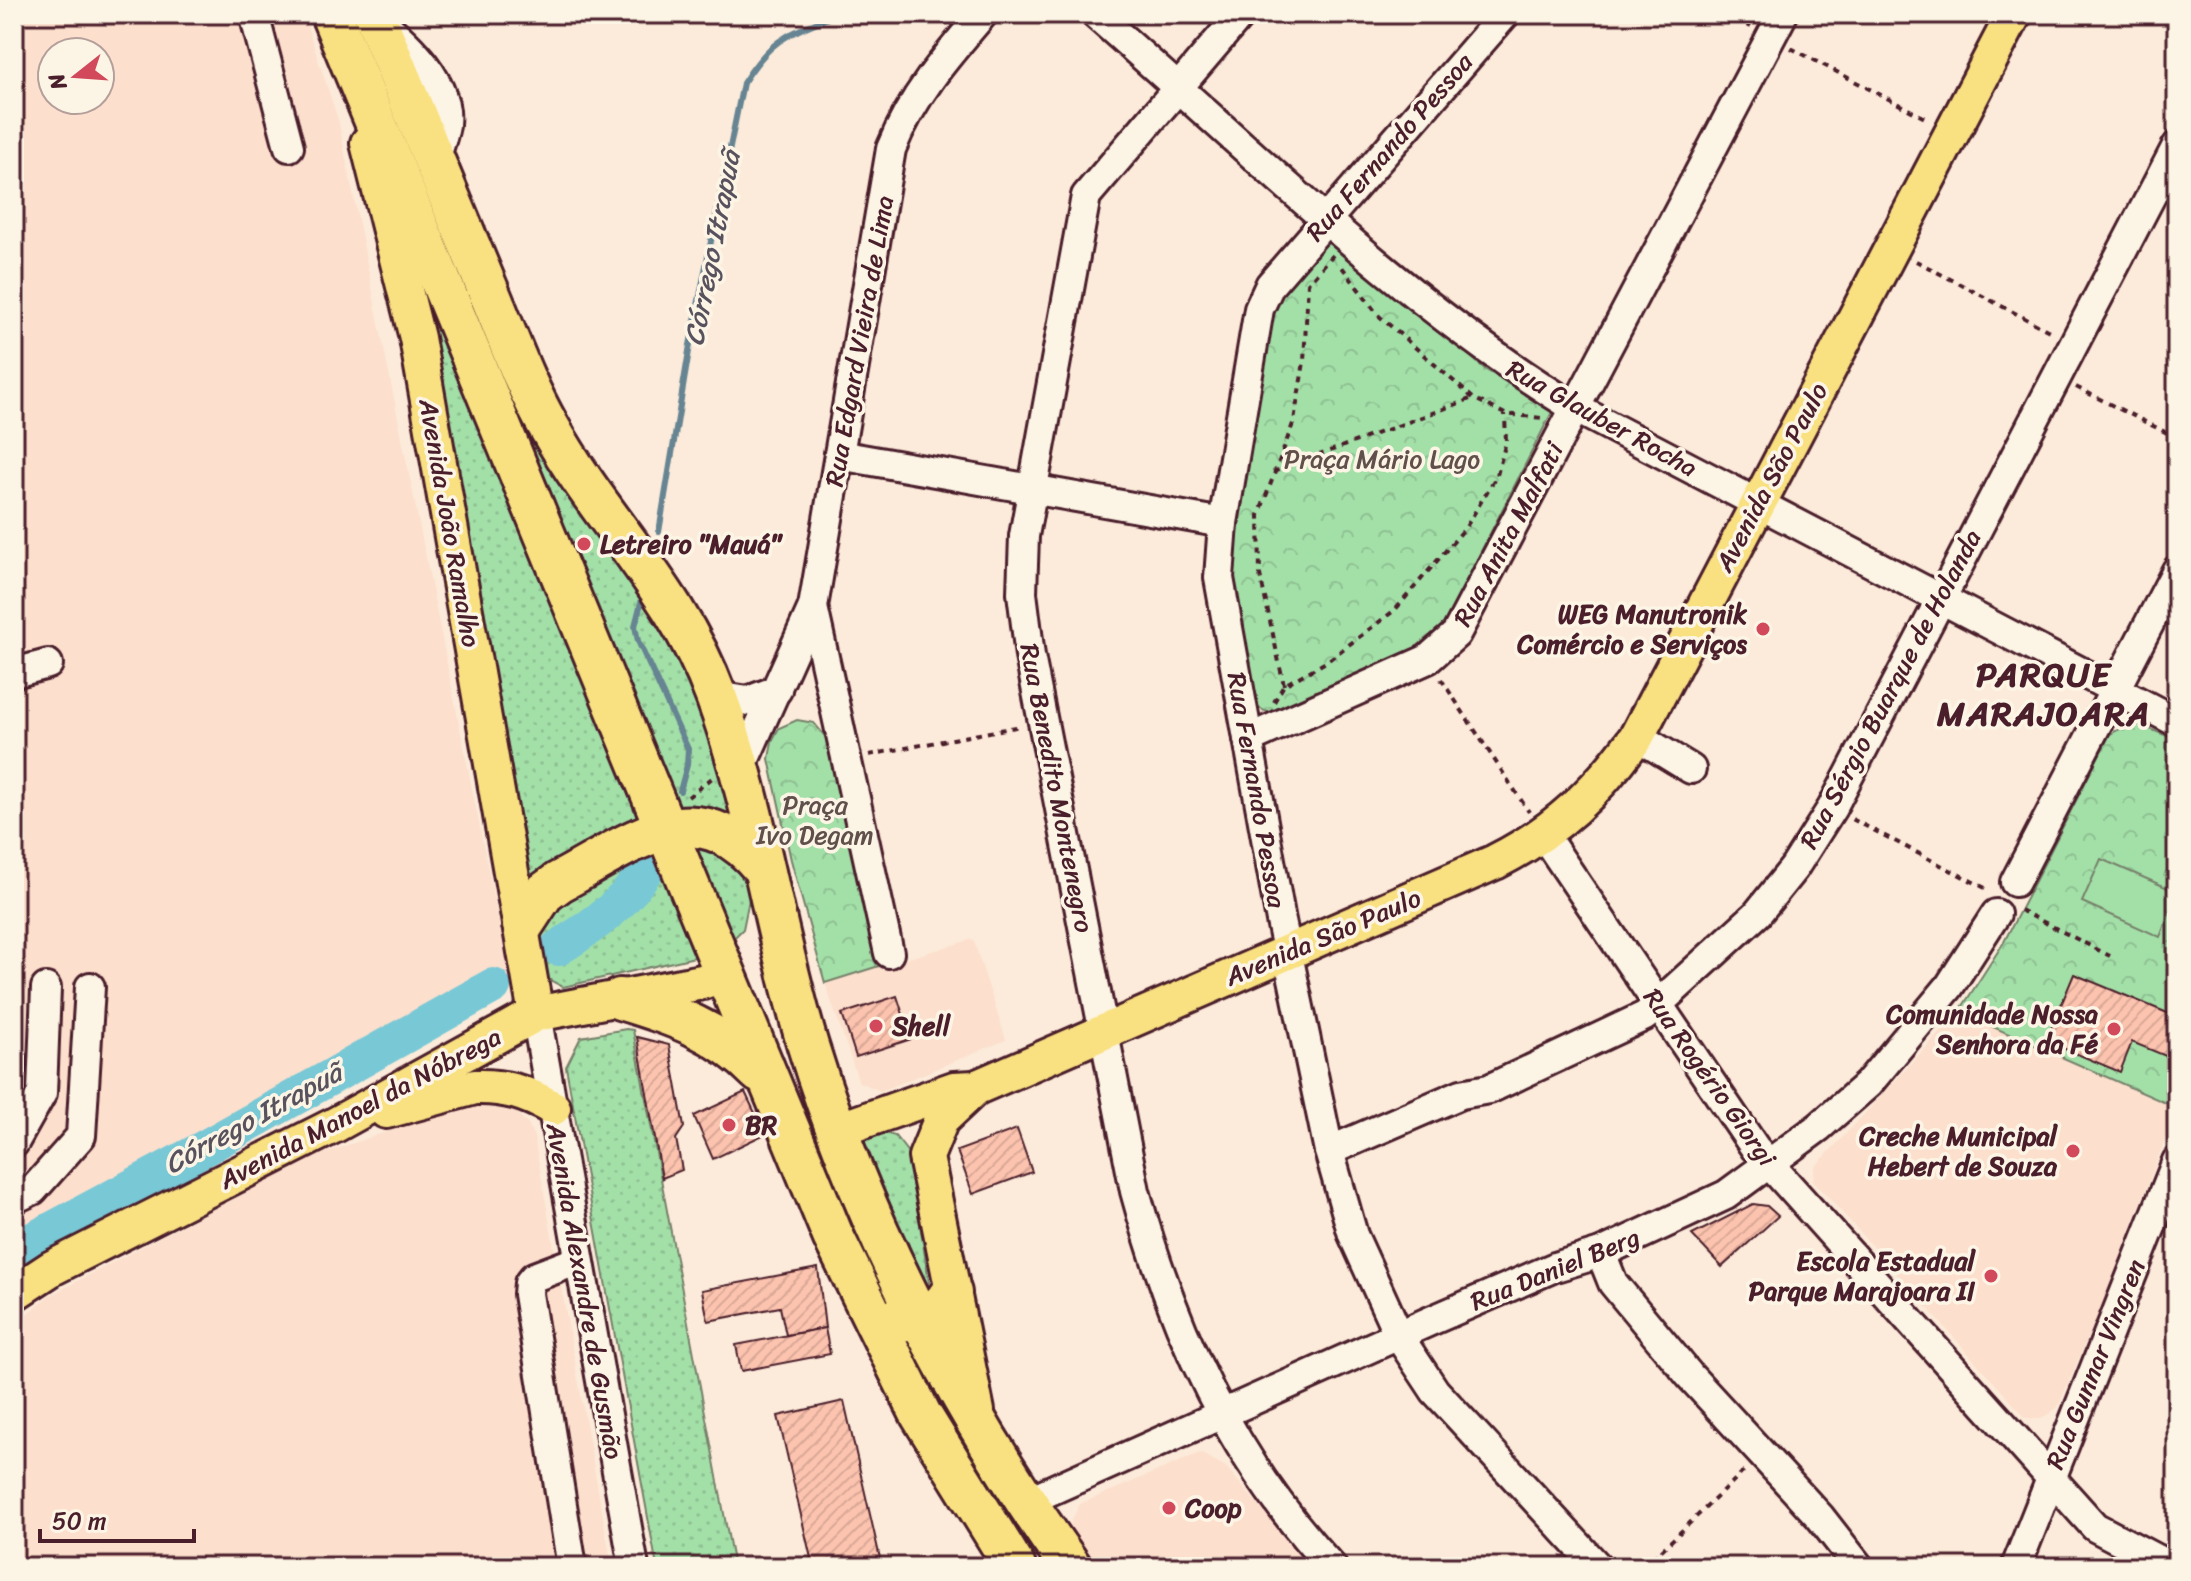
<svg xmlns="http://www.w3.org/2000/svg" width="2191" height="1581" font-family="Sriracha,sans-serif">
	<defs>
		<pattern id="grass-dots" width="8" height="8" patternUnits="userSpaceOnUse" patternTransform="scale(2)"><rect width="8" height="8" fill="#a3e0a8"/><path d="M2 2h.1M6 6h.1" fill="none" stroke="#8ec091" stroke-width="1.8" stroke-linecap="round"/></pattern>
		<pattern id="forest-crowns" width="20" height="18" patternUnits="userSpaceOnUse" patternTransform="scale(2)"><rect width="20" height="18" fill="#a3e0a8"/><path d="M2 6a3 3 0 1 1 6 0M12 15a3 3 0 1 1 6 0" fill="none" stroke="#8ec091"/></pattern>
		<pattern id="building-hatch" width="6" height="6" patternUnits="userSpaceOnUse" patternTransform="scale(2)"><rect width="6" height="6" fill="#fcc4af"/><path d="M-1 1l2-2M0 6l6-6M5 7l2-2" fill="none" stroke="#daa897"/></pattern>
	</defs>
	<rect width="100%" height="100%" fill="#fcebda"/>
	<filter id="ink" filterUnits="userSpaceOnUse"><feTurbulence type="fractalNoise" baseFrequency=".0125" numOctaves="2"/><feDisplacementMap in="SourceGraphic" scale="16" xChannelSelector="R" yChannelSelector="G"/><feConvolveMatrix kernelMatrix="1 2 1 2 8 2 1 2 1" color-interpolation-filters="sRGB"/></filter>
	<g filter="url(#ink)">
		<g fill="#fcdfcd" fill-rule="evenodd">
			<path d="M14,14H303L338,119L509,973L31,1231L14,1250ZM52,52H100V100H52Z"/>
			<polygon points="973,939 1006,1040 881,1091 859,1082 825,983"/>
			<polygon points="1959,1012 2177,1108 2103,1302 2058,1407 2041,1419 2026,1418 1813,1180 1815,1167"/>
			<polygon points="488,1097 511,1107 528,1124 534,1137 612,1567 14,1567 14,1326 18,1321 49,1296 310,1158"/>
			<polygon points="1200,1453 1226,1467 1311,1567 1099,1567 1071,1532 1071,1522 1080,1504"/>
		</g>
		<g fill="url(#grass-dots)" stroke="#76806a" stroke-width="2">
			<polygon points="452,242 669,620 755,870 743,929 732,940 699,956 563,987 546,978 420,282"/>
			<polygon points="626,1029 633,1030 734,1567 657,1567 566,1067 581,1037"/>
			<polygon points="881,1132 895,1136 909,1154 929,1282 926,1289 923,1290 860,1139"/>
		</g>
		<g fill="url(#forest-crowns)" stroke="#76806a" stroke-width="2">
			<path d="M1329,236L1486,370L1553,410L1444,624L1405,656L1282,712C1266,713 1260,712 1252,698L1233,578L1234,559L1272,313L1282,293Z"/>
			<polygon points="797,720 814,723 829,741 879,966 825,983 791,860 769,759 772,741 779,728"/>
			<polygon points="2133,722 2177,740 2177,1108 1959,1012 2004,942 2110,734"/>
		</g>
		<polygon fill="#a3e0a8" stroke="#76806a" stroke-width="2" points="2101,859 2177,892 2160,937 2082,902"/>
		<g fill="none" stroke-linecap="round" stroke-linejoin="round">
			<g stroke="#668492" stroke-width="6">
				<path d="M659,532L690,345L743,83C772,37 789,34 837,14"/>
				<polyline points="643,595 635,626 638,641 688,749 687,765 680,791"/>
			</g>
			<g stroke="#79c8d6" stroke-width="36">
				<path d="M558,948C596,924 630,901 651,860"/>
				<polyline points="14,1250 192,1155 493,986"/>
			</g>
		</g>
		<g fill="url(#building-hatch)" stroke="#4a1f2b" stroke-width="2">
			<polygon points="2074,974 2177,1017 2177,1049 2173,1059 2132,1042 2120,1072 2046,1041"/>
			<polygon points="897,996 911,1039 856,1057 842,1014"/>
			<polygon points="637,1037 669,1045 684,1127 676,1139 682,1170 662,1178"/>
			<polygon points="745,1092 765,1134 713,1159 694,1116"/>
			<polygon points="1017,1129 1032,1172 973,1194 957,1151"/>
			<polygon points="1753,1204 1767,1206 1778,1216 1722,1267 1692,1235"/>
			<polygon points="818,1268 825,1328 786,1335 780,1307 708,1321 702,1290"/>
			<polygon points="825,1328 830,1354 741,1371 736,1345"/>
			<polygon points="844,1401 882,1567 813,1567 778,1416"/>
		</g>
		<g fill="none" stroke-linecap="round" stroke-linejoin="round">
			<defs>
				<g id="minor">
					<polyline points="254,14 289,147"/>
					<path d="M1095,14C1251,150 1398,299 1575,408L2177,722"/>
					<path d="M1241,14L1086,196L1024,536L1022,593L1030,656L1135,1191C1173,1331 1232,1460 1332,1567"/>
					<polyline points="1505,14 1270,285 1259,309 1223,523 1219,578 1281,921 1329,1151 1353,1235 1400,1338 1435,1391 1598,1567"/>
					<path d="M379,20C408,44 450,82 445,125C443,137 438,150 434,162"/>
					<polyline points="839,455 1223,523"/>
					<polyline points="813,607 889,953"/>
					<polyline points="14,673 48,664"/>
					<polyline points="716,696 748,701 777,690"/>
					<polyline points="1637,736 1691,769"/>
					<polyline points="1248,739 1428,659 1456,634 1783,14"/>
					<path d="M739,772L813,607L891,149C912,96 946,57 983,14"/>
					<polyline points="1543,834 1755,1148 2095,1527 2171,1567"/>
					<polyline points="2015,882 2177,570"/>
					<polyline points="536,1014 634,1567"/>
					<polyline points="14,1143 42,1093 46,988"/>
					<polyline points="1329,1151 1461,1094 1489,1089 1645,1016 1757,914 1794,868 1832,808 2177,146"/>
					<polyline points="14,1199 33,1190 81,1136 90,987"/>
					<polyline points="1601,1253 1613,1283 1690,1376 1820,1517 1859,1567"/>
					<polyline points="1025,1502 1428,1322 1555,1267 1601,1253 1726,1195 1819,1127 1868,1084 1949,987 1996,914"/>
					<polyline points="572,1567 528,1294 529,1283 534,1277 579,1260"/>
					<polyline points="2016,1567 2177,1161"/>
				</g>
				<g id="major">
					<polyline points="368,143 417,338 536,1014"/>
					<path d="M386,1111L475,1087C505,1086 527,1093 553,1108"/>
					<polyline points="838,1130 954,1089 975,1088"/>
					<polyline points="14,1293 52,1268 335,1125 536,1014 702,982 725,974"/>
					<path d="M977,1411L926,1157L941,1120L975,1088L1495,862C1555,832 1598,791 1637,736L2014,14"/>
				</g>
				<g id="highway">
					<polyline points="331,14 833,1236 921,1415 1015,1567"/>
					<path d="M374,14C411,104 448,195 486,285C506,332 523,382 549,427C602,522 677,590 716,696C758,809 773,931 808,1046C864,1227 961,1414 1071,1567"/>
					<path d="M523,925L544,893L559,882C633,843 696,787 763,868"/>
					<path d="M620,999C674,1015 718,1030 759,1072"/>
					<path d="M898,1318C922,1326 939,1312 951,1293"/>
				</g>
			</defs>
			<use href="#minor" stroke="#4a1f2b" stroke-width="34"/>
			<use href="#major" stroke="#4a1f2b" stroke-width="40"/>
			<use href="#highway" stroke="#4a1f2b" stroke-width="46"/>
			<g stroke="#4a1f2b" stroke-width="4" stroke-dasharray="6 6" stroke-linecap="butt">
				<polyline points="1726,14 1751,27"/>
				<polyline points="1791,48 1929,120"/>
				<polyline points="1916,261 2053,333"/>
				<polyline points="1342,267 1378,315 1473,398 1505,414 1542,418"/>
				<polyline points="2076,387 2177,438"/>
				<polyline points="1273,472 1473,398"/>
				<polyline points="1441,679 1529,812"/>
				<polyline points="1284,685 1260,575 1259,515 1294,421 1304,362 1308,283 1333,255"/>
				<polyline points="1274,702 1284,685 1326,662 1395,610 1466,527 1497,475 1506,442 1505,414"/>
				<polyline points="869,755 1021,726"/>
				<polyline points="688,797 712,778"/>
				<polyline points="1852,819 1989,890"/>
				<polyline points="2020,910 2110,956"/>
				<polyline points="1644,1567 1746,1469"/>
			</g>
			<use href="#minor" stroke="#fcf5e5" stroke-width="28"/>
			<use href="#major" stroke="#f9e181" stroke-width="34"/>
			<use href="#highway" stroke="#f9e181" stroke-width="40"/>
		</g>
	</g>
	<g fill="#d1495b" stroke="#fcf5e5" stroke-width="3">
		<circle cx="584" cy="544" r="8"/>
		<circle cx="1763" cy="629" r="8"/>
		<circle cx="876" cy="1026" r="8"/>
		<circle cx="2114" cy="1029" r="8"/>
		<circle cx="729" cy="1125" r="8"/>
		<circle cx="2073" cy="1151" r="8"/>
		<circle cx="1991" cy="1276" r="8"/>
		<circle cx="1169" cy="1508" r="8"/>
	</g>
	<g text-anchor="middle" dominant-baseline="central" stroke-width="7" stroke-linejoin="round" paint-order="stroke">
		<g font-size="26" fill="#4a1f2b" stroke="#fcf5e5">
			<text transform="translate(1389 147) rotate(-49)">Rua Fernando Pessoa</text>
			<text transform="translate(859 341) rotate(-80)">Rua Edgard Vieira de Lima</text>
			<text transform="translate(1602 418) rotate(29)">Rua Glauber Rocha</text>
			<text transform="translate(1771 477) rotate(-62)">Avenida São Paulo</text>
			<text transform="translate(450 523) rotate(80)">Avenida João Ramalho</text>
			<text transform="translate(1508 534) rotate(-62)">Rua Anita Malfati</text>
			<text transform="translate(1890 689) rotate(-62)">Rua Sérgio Buarque de Holanda</text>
			<text transform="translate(1057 788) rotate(79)">Rua Benedito Montenegro</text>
			<text transform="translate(1257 790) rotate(80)">Rua Fernando Pessoa</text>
			<text transform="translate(1323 937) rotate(-23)">Avenida São Paulo</text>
			<text transform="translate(1710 1077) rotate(55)">Rua Rogério Giorgi</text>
			<text transform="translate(360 1108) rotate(-28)">Avenida Manoel da Nóbrega</text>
			<text transform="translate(1555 1269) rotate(-22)">Rua Daniel Berg</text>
			<text transform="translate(585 1291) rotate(80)">Avenida Alexandre de Gusmão</text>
			<text transform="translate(2095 1364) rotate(-68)">Rua Gunnar Vingren</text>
		</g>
		<g font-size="26" fill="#604f4a" stroke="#fcf5e5">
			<text x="1382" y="459">Praça Mário Lago</text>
			<text x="815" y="805">Praça<tspan x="815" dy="30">Ivo Degam</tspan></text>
		</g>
		<g font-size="26" font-weight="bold" fill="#4a1f2b" stroke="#fcf5e5" text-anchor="start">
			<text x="600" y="544">Letreiro "Mauá"</text>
			<text x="1747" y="614" text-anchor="end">WEG Manutronik<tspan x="1747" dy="30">Comércio e Serviços</tspan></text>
			<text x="2098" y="1014" text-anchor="end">Comunidade Nossa<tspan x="2098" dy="30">Senhora da Fé</tspan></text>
			<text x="892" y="1026">Shell</text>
			<text x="745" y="1125">BR</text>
			<text x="2057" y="1136" text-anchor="end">Creche Municipal<tspan x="2057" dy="30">Hebert de Souza</tspan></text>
			<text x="1975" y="1261" text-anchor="end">Escola Estadual<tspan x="1975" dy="30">Parque Marajoara II</tspan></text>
			<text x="1185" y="1508">Coop</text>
		</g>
		<g font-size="28" font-style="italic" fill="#58525e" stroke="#fcf5e5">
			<text transform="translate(712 248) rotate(-79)">Córrego Itrapuã</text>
			<text transform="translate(253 1118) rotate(-29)">Córrego Itrapuã</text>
		</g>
		<g font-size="34" font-weight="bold" letter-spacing="2" fill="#4a1f2b" stroke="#fcf5e5">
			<text x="2044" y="675">PARQUE<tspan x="2044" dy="39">MARAJOARA</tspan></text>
		</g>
	</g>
	<rect width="2191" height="1581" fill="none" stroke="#fcf5e5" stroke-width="48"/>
	<rect x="24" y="24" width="2143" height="1533" fill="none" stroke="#4a1f2b" stroke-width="3" filter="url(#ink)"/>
	<g transform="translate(76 76) rotate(253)"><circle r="38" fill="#fcf5e5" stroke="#b59f9b" stroke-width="2"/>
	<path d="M0-6L14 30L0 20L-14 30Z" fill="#d1495b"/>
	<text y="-12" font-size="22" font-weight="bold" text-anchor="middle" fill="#4a1f2b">N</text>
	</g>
	<path d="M40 1529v12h154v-12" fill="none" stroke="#4a1f2b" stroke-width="4"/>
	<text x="52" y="1529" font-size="24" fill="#4a1f2b" stroke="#fcf5e5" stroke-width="6" paint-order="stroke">50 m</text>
</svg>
